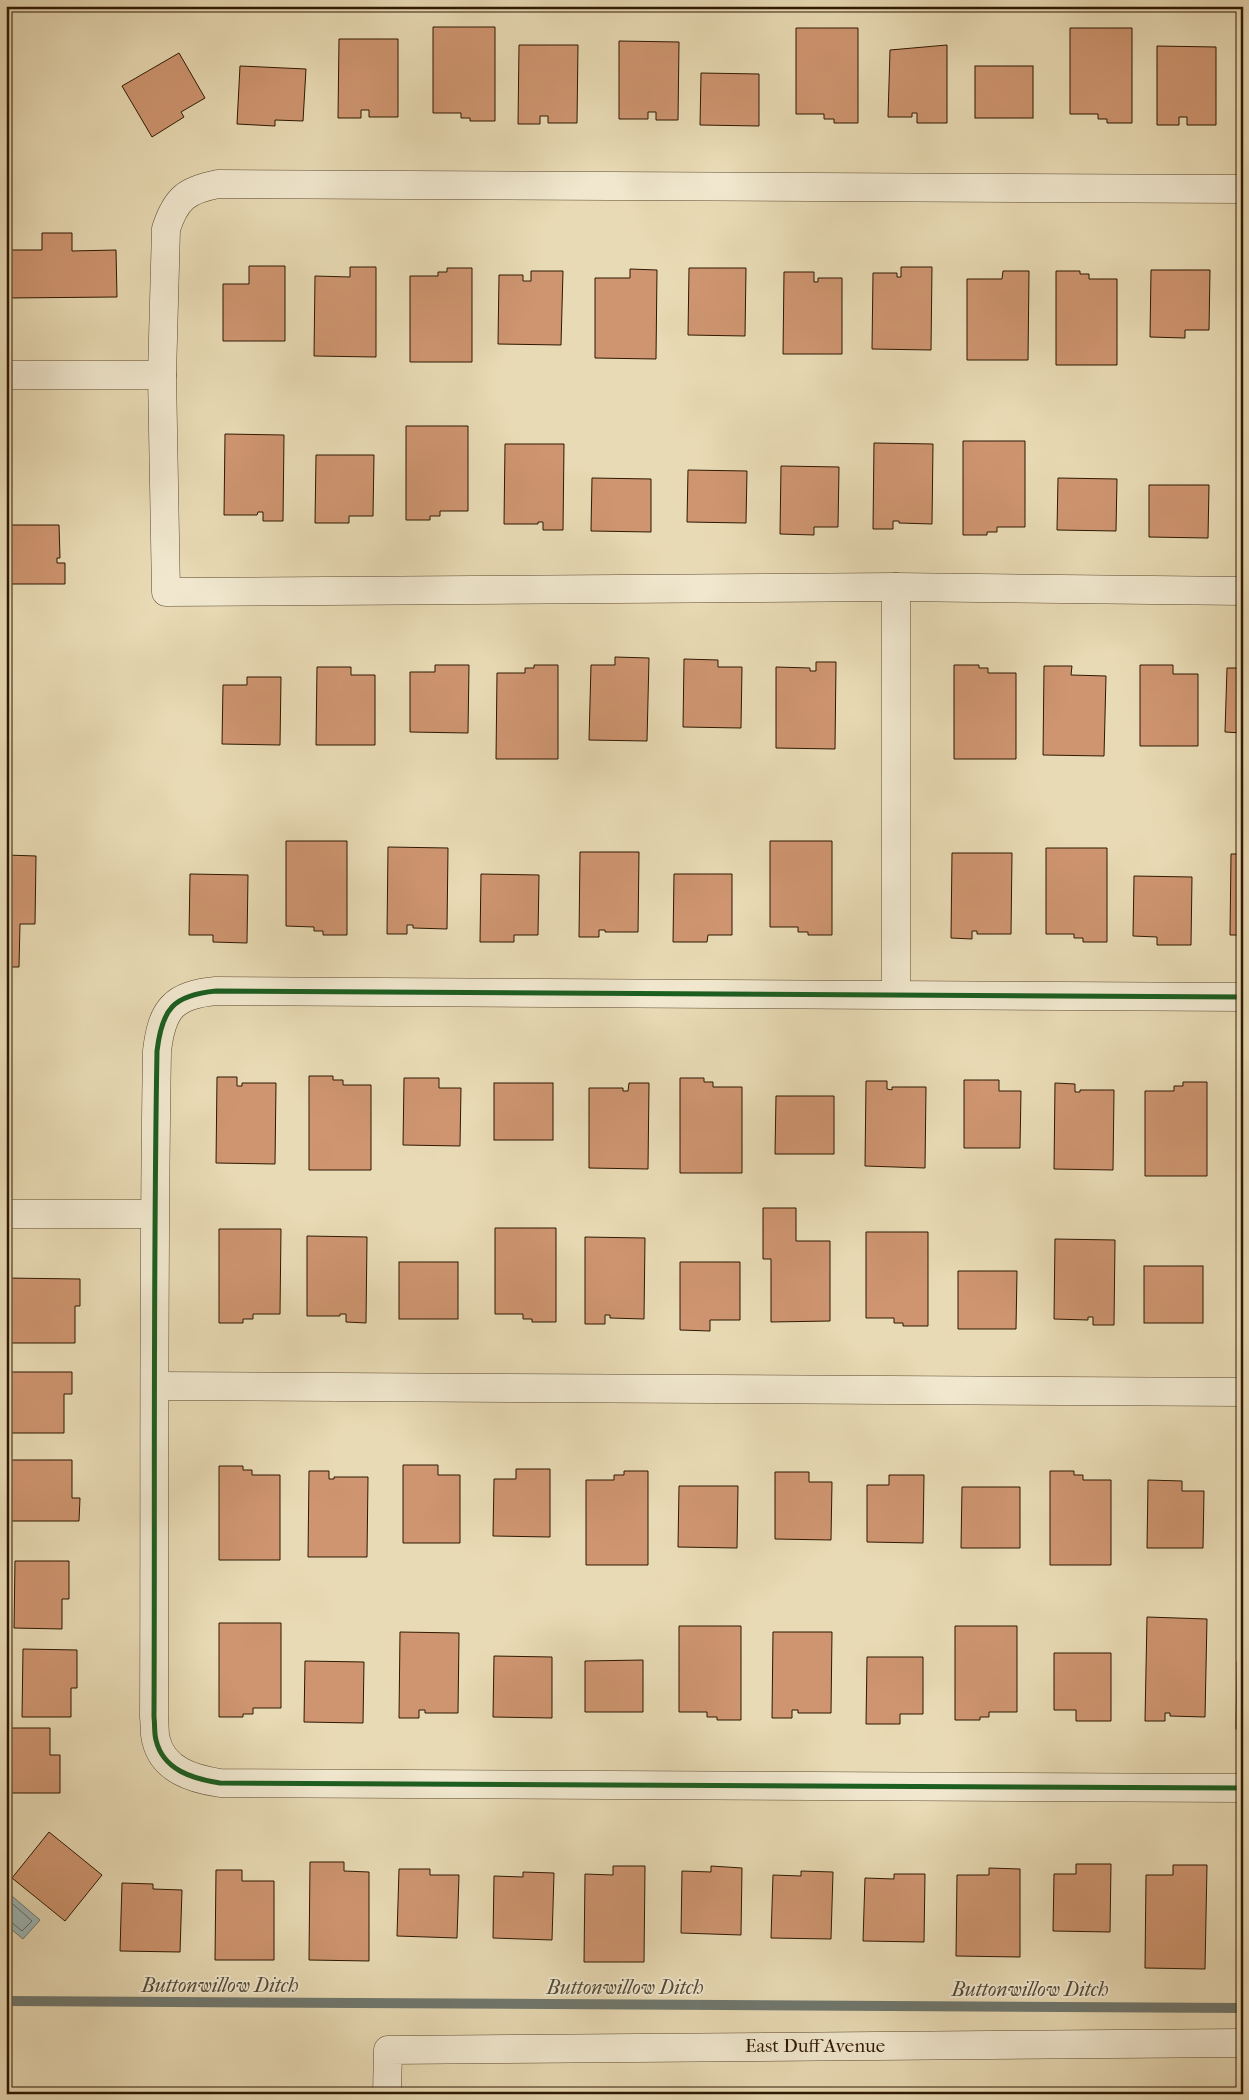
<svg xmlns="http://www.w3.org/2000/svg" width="1249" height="2100" font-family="'IM FELL French Canon',serif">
	<rect width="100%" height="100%" fill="#e8dab4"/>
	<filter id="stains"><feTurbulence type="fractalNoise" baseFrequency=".004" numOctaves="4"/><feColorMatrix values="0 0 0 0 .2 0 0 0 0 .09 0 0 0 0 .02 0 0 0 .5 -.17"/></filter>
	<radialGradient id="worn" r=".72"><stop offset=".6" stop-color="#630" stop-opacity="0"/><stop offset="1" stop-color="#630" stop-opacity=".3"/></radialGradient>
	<polygon fill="#9cb8b8" stroke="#70786f" points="6,1891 40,1920 23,1939 6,1925"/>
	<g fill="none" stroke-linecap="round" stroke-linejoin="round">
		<polyline stroke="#66685d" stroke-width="1" points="6,1898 32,1921 22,1931 11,1922 6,1921"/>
		<polyline stroke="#70786f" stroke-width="10" points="6,2001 1243,2008"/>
	</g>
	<g fill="#ce9570" stroke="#2f1902">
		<polygon points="433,27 495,27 495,121 470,121 470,118 461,118 461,113 433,113"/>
		<polygon points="796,28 858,28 858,123 834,123 834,119 824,119 824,114 796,114"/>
		<polygon points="1070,28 1132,28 1132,123 1107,123 1107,119 1098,119 1098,114 1070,114"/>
		<polygon points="339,39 398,39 398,117 369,117 369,110 361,110 361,118 338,118"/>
		<polygon points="619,41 679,42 678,120 656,120 656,112 648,112 648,119 619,119"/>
		<polygon points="519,45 578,45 577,123 548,123 548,116 540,116 540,124 518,124"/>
		<polygon points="947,45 947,123 917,123 917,113 912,113 912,117 888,117 890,50"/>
		<polygon points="1157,46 1216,47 1216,125 1187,125 1187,117 1179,117 1179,125 1157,125"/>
		<polygon points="179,53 205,98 181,112 184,117 152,137 122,86"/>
		<polygon points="240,66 306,69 303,121 275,120 275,126 237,124"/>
		<rect x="975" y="66" width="58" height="52"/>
		<polygon points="701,73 759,74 759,126 700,125"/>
		<polygon points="42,233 72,233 72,251 116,250 117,297 6,298 6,250 42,250"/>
		<polygon points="249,266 285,266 285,341 223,341 223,284 249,284"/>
		<polygon points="350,267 376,267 376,357 314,356 315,276 350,277"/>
		<polygon points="901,267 932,267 931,350 872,349 873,273 897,273 897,277 901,277"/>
		<polygon points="447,268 472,268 472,362 410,362 410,276 438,276 438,272 447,272"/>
		<polygon points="689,268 746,268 745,336 688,335"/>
		<polygon points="630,269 657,270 656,359 595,358 595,278 630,278"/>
		<polygon points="1151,270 1210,270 1209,330 1185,330 1185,338 1150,337"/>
		<polygon points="531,271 563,271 561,345 498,344 499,275 523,275 523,281 531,281"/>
		<polygon points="1003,271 1029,271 1028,360 967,360 967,279 1002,279"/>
		<polygon points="1056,271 1080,271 1080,274 1089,274 1089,279 1117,279 1117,365 1056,365"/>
		<polygon points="784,272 814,272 814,282 818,282 818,278 842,278 842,354 783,354"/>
		<polygon points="1242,279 1243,279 1243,355 1241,355"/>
		<polygon points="406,426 468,426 468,511 440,511 440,516 430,516 430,520 406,520"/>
		<polygon points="225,434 284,435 283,521 263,521 263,512 258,512 257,515 224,515"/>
		<polygon points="963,441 1025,441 1025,527 997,527 997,532 987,532 987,535 963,535"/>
		<polygon points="874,443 933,444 932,524 899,523 899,521 893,521 893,529 873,529"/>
		<polygon points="505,444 564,444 563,530 543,530 543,522 538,522 538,524 504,524"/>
		<polygon points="316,455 374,455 373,516 349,516 349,523 315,523"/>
		<polygon points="781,466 839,467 838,527 814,527 814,535 780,534"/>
		<polygon points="688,470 747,471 746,523 687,522"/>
		<polygon points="592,478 651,479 651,532 591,531"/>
		<polygon points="1058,478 1117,479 1116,531 1057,530"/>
		<polygon points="1149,485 1209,485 1208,538 1149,537"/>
		<polygon points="6,525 59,525 60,558 57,558 57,563 65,563 65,584 6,584"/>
		<polygon points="615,657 649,658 647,741 589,740 591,665 615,665"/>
		<polygon points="684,659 718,660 718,667 742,667 741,728 683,727"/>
		<polygon points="816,662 836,662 835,749 776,748 776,667 810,668 810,671 816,671"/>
		<polygon points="435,665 469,665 468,733 410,732 410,672 435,672"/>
		<polygon points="534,665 558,665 558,759 496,759 497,673 525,673 525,668 534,668"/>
		<polygon points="954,665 979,665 979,668 988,668 988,673 1016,673 1016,759 954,759"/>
		<polygon points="1140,665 1173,665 1173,674 1198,674 1198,746 1140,746"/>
		<polygon points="1044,666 1072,666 1071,675 1106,676 1104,756 1043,755"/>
		<polygon points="317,667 351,667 351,675 375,675 375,745 316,745"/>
		<polygon points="1227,668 1243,668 1243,733 1225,732"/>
		<polygon points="247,677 281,677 280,745 222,744 223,685 247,685"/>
		<polygon points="286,841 347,841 347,935 323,935 323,931 314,931 314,927 286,926"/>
		<polygon points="770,841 832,841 832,935 808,935 808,932 798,932 798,927 770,927"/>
		<polygon points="388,847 448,848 447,929 413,928 413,925 407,925 407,934 387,934"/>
		<polygon points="1046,848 1107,848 1107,942 1083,942 1083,938 1074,938 1074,934 1046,934"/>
		<polygon points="580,852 639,852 638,932 605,932 605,930 599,930 599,937 579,937"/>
		<polygon points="952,853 1012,853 1011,934 977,934 977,931 972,931 972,939 951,938"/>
		<polygon points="1231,854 1243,854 1243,935 1230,935"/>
		<polygon points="6,855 36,856 35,924 20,924 19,967 6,967"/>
		<polygon points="190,874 248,875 247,943 213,942 213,935 189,935"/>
		<polygon points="481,874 539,875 538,935 514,935 514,942 480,942"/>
		<polygon points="674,874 732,874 732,935 708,935 707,942 673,942"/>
		<polygon points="1134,876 1192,877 1191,945 1157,945 1157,937 1133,936"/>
		<polygon points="309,1076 333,1076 333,1080 343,1080 343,1085 371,1085 371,1170 309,1170"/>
		<polygon points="217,1077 237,1077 237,1086 242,1086 242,1083 276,1083 275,1164 216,1163"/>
		<polygon points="404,1078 439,1078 439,1088 461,1088 460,1146 403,1145"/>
		<polygon points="680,1078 704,1078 704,1082 713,1082 713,1087 742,1087 742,1173 680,1173"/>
		<polygon points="964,1080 999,1080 999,1091 1021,1091 1020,1148 964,1148"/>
		<polygon points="866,1081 887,1081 887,1089 892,1090 892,1087 926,1087 925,1168 865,1166"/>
		<polygon points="1183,1082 1207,1082 1207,1176 1145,1176 1145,1091 1174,1091 1174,1086 1183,1086"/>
		<rect x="494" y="1083" width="59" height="57"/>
		<polygon points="629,1083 649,1083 648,1169 589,1168 589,1088 623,1088 623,1091 628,1091"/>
		<polygon points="1055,1083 1075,1084 1075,1092 1080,1092 1080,1090 1114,1090 1113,1170 1054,1169"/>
		<polygon points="1242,1084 1243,1084 1243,1170 1241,1170"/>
		<polygon points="776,1096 834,1096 834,1154 775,1154"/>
		<polygon points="763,1208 796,1208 796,1241 830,1241 830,1321 771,1322 771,1259 763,1259"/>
		<polygon points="495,1228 556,1228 556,1322 532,1322 532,1319 523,1319 523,1314 495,1314"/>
		<polygon points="219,1229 281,1229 280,1314 253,1314 253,1319 243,1319 243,1323 219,1323"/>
		<polygon points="866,1232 928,1232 928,1326 903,1326 903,1323 894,1323 894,1318 866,1318"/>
		<rect x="1238" y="1232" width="5" height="86"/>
		<polygon points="307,1236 367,1237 366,1323 346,1322 346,1314 340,1314 340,1316 307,1316"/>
		<polygon points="585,1237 645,1238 644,1319 610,1318 610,1315 605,1315 605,1324 585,1324"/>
		<polygon points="1055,1239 1115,1240 1114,1325 1093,1325 1093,1317 1088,1317 1088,1320 1054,1319"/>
		<rect x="399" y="1262" width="59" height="57"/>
		<polygon points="680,1262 740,1262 740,1320 710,1320 710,1331 680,1330"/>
		<rect x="1144" y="1266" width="59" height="57"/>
		<polygon points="958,1271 1017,1271 1016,1329 958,1329"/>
		<polygon points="6,1278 80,1279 80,1306 75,1306 75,1343 6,1343"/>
		<polygon points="6,1372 72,1372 72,1394 64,1394 64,1433 6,1433"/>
		<polygon points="6,1460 72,1460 72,1498 80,1498 79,1521 6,1521"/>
		<polygon points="403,1465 438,1465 438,1475 460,1475 460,1543 403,1543"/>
		<polygon points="219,1466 243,1466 243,1470 252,1470 252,1475 280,1475 280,1560 219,1560"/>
		<polygon points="516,1469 550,1469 550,1537 493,1536 494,1479 516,1479"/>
		<polygon points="309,1471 329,1471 329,1479 334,1479 334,1477 368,1477 367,1557 308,1557"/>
		<polygon points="624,1471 648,1471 648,1565 586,1565 586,1480 614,1480 614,1475 624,1475"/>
		<polygon points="1050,1471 1074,1471 1074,1475 1083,1475 1083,1480 1111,1480 1111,1565 1050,1565"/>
		<polygon points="775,1472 809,1472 809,1482 832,1482 831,1540 775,1539"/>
		<polygon points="889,1475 924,1475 923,1543 867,1542 867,1485 889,1485"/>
		<polygon points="1148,1480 1182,1481 1182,1491 1204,1491 1203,1548 1147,1548"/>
		<polygon points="679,1486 738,1486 737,1548 678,1547"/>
		<polygon points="962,1487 1020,1487 1020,1548 961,1548"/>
		<rect x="1240" y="1489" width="3" height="57"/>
		<polygon points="15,1561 69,1561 69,1599 62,1599 62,1629 14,1628"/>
		<polygon points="1147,1617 1207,1619 1205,1717 1170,1716 1170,1713 1165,1713 1165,1721 1145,1721"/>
		<polygon points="219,1623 281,1623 281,1708 253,1708 253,1714 243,1714 243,1717 219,1717"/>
		<polygon points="679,1626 741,1626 741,1720 717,1720 717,1717 707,1717 707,1712 679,1712"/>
		<polygon points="955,1626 1017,1626 1017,1712 989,1712 989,1717 980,1717 980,1720 955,1720"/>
		<polygon points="400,1632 459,1633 458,1713 425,1713 425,1710 419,1710 419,1718 399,1718"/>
		<polygon points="773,1632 832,1632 831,1713 798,1713 798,1710 792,1710 792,1718 772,1718"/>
		<polygon points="23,1649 77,1650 77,1688 71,1688 71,1717 22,1717"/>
		<polygon points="1054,1653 1111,1653 1111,1721 1076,1721 1076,1710 1054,1710"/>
		<polygon points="494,1656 552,1657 552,1718 493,1717"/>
		<polygon points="867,1657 923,1657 923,1714 900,1714 900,1724 866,1724"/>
		<polygon points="643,1660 643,1712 585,1712 585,1661"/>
		<polygon points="305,1661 364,1662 363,1723 304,1722"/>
		<polygon points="1237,1661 1243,1661 1243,1729 1236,1729"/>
		<polygon points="6,1728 50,1728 50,1755 60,1755 60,1793 6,1793"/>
		<polygon points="49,1832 102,1875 65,1921 12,1878"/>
		<polygon points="310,1862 344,1862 344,1871 369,1872 369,1961 309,1960"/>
		<polygon points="1076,1864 1111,1864 1110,1932 1053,1931 1054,1874 1076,1874"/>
		<polygon points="1173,1865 1207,1865 1205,1969 1145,1968 1146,1875 1173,1875"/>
		<polygon points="613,1866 645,1866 644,1962 584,1962 585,1874 613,1875"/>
		<polygon points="711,1866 742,1868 741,1935 681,1933 682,1871 711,1872"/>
		<polygon points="989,1868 1020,1869 1020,1957 956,1956 957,1875 989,1875"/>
		<polygon points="399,1869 430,1869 430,1875 459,1875 457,1938 397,1936"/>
		<polygon points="216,1870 242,1870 242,1881 274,1881 274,1960 215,1960"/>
		<polygon points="801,1871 833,1872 831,1939 771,1938 773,1875 801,1876"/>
		<polygon points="523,1872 554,1873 552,1940 493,1938 494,1876 523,1877"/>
		<polygon points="894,1874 925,1874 924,1942 863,1941 865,1878 894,1879"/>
		<polygon points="122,1883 153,1884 153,1889 182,1890 180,1952 120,1951"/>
		<polygon points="1240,1883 1243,1883 1243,1941 1239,1941"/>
	</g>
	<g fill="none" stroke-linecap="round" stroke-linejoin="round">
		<defs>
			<g id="minor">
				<path d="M1243,189L218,184C187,190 176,198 166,229L162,375L166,592L896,587L1243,591"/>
				<polyline points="6,375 162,375"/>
				<polyline points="896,587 896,994"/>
				<path d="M1243,997L216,991C173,995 162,1009 157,1051C153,1273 155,1495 154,1717C155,1724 154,1733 156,1740C163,1770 193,1779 220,1783L1243,1788"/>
				<polyline points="6,1214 154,1214"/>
				<polyline points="156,1386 1243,1392"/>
				<polyline points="387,2094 388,2050 1243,2043"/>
			</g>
		</defs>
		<use href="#minor" stroke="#5d492e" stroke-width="29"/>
		<use href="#minor" stroke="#f0e7ce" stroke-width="28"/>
		<defs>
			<path id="cycleway" d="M1243,997L216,991C173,995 162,1009 157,1051C153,1273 155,1495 154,1717C155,1724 154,1733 156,1740C163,1770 193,1779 220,1783L1243,1788"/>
		</defs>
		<use href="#cycleway" stroke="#f0e7ce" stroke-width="8"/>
		<use href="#cycleway" stroke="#1b5e20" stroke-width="5"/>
	</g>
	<g text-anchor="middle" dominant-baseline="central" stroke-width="4" stroke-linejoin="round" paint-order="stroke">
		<g font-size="19" fill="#2f1902" stroke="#f0e7ce">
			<text x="815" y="2046">East Duff Avenue</text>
		</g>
		<g font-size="20" font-style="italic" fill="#504939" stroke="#f0e7ce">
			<text x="220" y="1985">Buttonwillow Ditch</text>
			<text x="625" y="1987">Buttonwillow Ditch</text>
			<text x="1030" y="1989">Buttonwillow Ditch</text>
		</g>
	</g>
	<rect width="1249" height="2100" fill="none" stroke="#e8dab4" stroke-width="25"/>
	<rect x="8" y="8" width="1234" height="2085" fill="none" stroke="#2f1902" stroke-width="2.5"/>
	<rect x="12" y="12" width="1224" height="2075" fill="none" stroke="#2f1902"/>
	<rect width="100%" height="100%" filter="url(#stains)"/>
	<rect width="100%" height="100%" fill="url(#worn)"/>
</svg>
